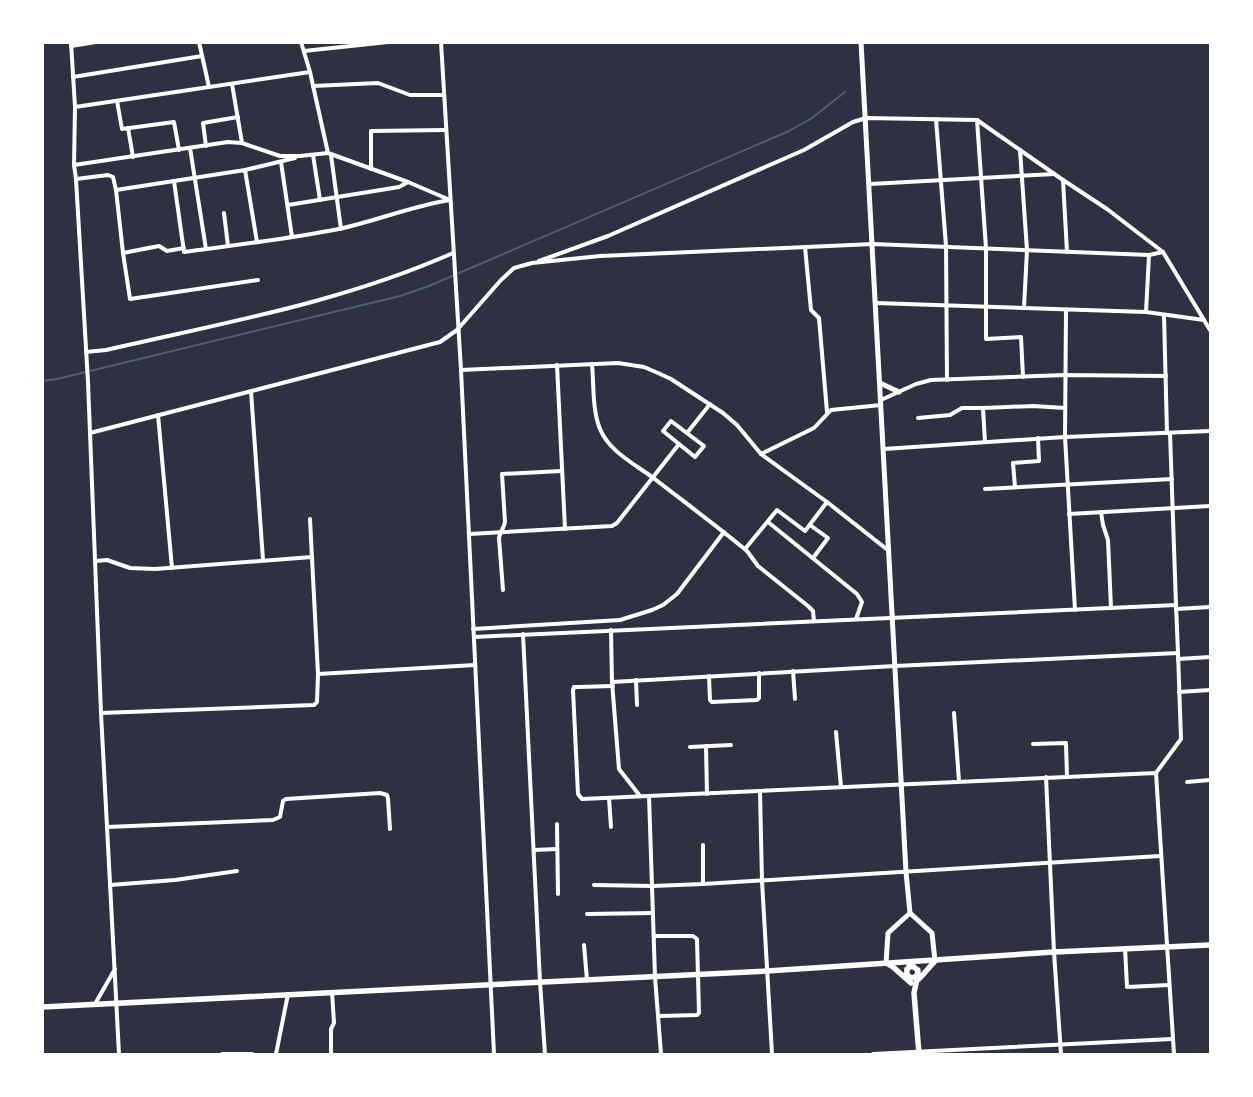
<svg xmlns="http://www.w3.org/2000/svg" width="1253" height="1097" font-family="'Sofia Sans Condensed',sans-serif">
	<rect width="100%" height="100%" fill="#2d3142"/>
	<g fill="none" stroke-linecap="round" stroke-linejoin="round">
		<polyline stroke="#4f5d75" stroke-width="2" points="42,381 57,379 400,296 429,286 789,131 812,118 845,92"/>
		<g stroke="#fff" stroke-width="4">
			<polyline points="71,42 75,107 74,165 76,179 88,382 101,713 119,1054"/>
			<polyline points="199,42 209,87"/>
			<polyline points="301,42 310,72 328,153"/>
			<polyline points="441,42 461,370 494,1054"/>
			<polyline points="71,46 96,42"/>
			<polyline points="304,51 388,42"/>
			<polyline points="73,77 202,56"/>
			<polyline points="232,84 242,143"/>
			<polyline points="313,86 378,83 410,95 444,95"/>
			<polyline points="117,101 122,129 174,122 179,150"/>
			<polyline points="75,107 310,72"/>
			<polyline points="936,119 946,246 947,380"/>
			<polyline points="977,120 986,248 986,339 1021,337 1023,377"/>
			<polyline points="128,128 133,157"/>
			<polyline points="206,146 203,123 238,117"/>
			<polyline points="190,148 206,249"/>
			<polyline points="1020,150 1027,250 1024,308"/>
			<polyline points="313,155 320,200"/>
			<polyline points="331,155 341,229"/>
			<polyline points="281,162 292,237"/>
			<polyline points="74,165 228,142 242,143 280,156 300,156 328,153 408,182 450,200"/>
			<polyline points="371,169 371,131 446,130"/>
			<polyline points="245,170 257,242"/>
			<polyline points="76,179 108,175 113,177 116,190 123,253 159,246 167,251 184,248"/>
			<polyline points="1063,180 1067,252"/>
			<path d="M174,181L184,252C236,245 288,239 339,229C376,221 412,206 450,200"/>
			<polyline points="870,184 1054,174"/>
			<polyline points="116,190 245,170 295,158"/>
			<polyline points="288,205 399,187 408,182"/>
			<polyline points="224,213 228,246"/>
			<polyline points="805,247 811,310 819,318 827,412"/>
			<polyline points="123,253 130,299 258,280"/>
			<polyline points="539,261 608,236 804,150 853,122 866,118 977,120 1063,180 1107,209 1163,252 1210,330"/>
			<polyline points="876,303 1146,312 1204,320"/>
			<polyline points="1066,310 1065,437 1075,610"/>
			<polyline points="1146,312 1149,255"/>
			<polyline points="1164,315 1167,433"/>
			<path d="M86,352L106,350C223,323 343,302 453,253"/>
			<path d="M592,364C594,385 592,409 600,429C610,453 637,465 656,480C687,504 718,527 747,551L758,566L808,606L813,611L814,621"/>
			<polyline points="557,365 565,529"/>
			<polyline points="461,370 618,363 644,367 658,373 671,379 723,413 737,425 761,454 827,502 889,551"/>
			<polyline points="251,391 263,560"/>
			<polyline points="881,400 916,384 931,380 1065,375 1166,376"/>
			<polyline points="158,415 172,568"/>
			<polyline points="918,418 950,415 962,408 983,408"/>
			<polygon points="671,421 704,446 695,457 663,431"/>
			<polyline points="90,433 440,342 457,330 501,280 514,268 532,263 600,256 873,244 1149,255 1163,252"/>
			<polyline points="687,433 710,404"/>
			<polyline points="985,442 983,408 1033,406 1065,408"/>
			<polyline points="884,449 1065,437 1210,431"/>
			<polyline points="761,454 814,428 831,410 881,405"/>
			<polyline points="1015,487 1013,463 1039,461 1038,438"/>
			<polyline points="985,489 1172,479"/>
			<polyline points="1101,512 1103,525 1108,540 1111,608"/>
			<polyline points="1069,514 1210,506"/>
			<polyline points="768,522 857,594 862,602 856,619"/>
			<polyline points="810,525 828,538 813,558"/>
			<polyline points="469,534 612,526 617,523 679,444"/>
			<polyline points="745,549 777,510 805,531 827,502"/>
			<polyline points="96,561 107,560 130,568 155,569 312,557"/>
			<path d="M503,590L499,538C500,532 504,528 505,522L502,474L562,471"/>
			<polyline points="1176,609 1210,607"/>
			<polyline points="473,629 620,620 652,610 663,605 677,594 724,532"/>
			<polyline points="611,630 612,682"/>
			<polyline points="523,634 540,982 545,1054"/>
			<polyline points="474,637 1176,605 1170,433"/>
			<polyline points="1178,659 1210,657"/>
			<polyline points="793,671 795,699"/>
			<polyline points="318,674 475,665"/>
			<polyline points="709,676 710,700 712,702 757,700 759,698 759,673"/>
			<polyline points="636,680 637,705"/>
			<polyline points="613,686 578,687 574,687 573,690 578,794 582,799 1156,773 1174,1054"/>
			<polyline points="1179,692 1210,690"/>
			<polyline points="101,713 314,705 317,702 318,674 310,519"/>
			<polyline points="954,713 959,781"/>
			<polyline points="836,732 841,787"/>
			<polyline points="1033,744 1066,743 1067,777"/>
			<polyline points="706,746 707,794"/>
			<polyline points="690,747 731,745"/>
			<polyline points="1156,773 1181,739 1178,653"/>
			<polyline points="1046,777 1054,952 1061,1054"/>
			<polyline points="1187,782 1210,780"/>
			<polyline points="760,792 762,881 772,1054"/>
			<polyline points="640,796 619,769 612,682 895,666 1178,653 1176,605"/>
			<polyline points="649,796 655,977 661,1054"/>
			<polyline points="609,798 611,827"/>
			<polyline points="557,824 558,894"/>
			<polyline points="107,827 273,820 280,817 283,801 286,799 380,793 387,795 388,799 390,829"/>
			<polyline points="703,845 703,884"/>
			<polyline points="534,850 557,849"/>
			<polyline points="110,885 175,880 237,871"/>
			<polyline points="594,885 652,886 703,884 1160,856"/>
			<polyline points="587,914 653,913"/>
			<polyline points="654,936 693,936 697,939 699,1013 697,1015 659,1016"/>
			<polyline points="584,945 587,980"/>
			<polyline points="1125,948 1127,987 1169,985"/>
			<polyline points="95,1004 115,969"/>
			<polyline points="222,1054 252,1054"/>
			<polyline points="276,1054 288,994"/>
			<polyline points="331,1054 331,1029 334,1023 332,992"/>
			<polyline points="873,1054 1172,1039"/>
		</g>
		<g stroke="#fff" stroke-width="5">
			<polyline points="861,42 906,872 910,913 932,933 935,961"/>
			<polyline points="880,383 899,392"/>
			<polyline points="886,963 888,933 910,913"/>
		</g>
		<g stroke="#fff" stroke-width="5.5">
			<polyline points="888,964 893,967 911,983"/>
			<path d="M907,969L912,966L918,970L917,976L912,978C903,975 907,967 913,963"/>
			<polyline points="918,974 914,993 919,1054"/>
			<polyline points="919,979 935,961"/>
			<polyline points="42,1007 767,971 1054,952 1210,945"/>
		</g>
	</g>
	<rect width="1253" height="1097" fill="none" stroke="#ffffff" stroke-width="88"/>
</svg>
